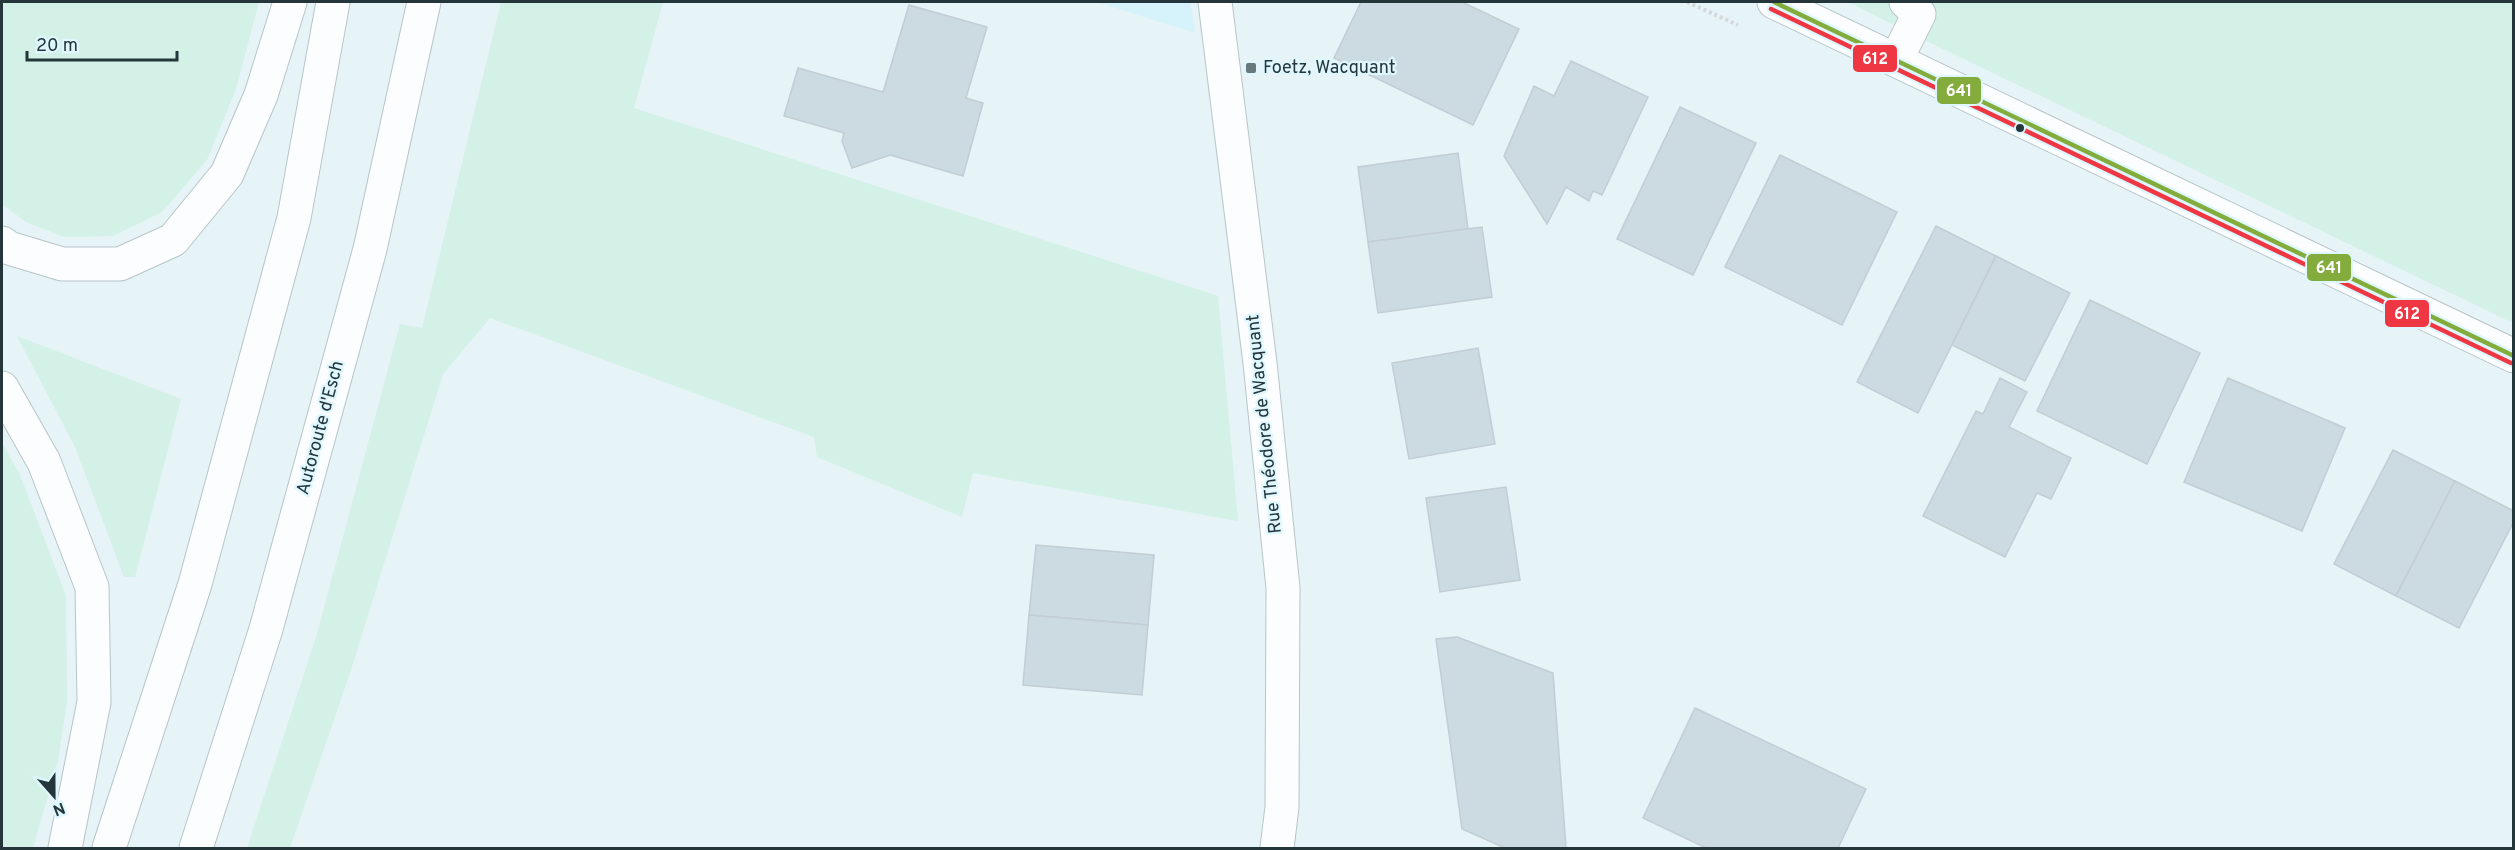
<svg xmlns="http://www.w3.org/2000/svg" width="2515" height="850" font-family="Overpass,sans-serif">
	<rect width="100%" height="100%" fill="#e6f3f7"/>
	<polygon fill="#d6f2fa" points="1097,2 1190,2 1195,33"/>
	<g fill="#d3f1e7">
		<polygon points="2,2 259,2 236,89 207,160 162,212 113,236 64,237 26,222 2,204"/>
		<polygon points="501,2 663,2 634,108 1218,296 1238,521 973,473 962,517 817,457 814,437 490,318 443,374 351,670 290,848 247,848 317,634 400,324 422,328"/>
		<polygon points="1848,2 2513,2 2513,323 1910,33"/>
		<polygon points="17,336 181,399 135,577 124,577 75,447"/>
		<polygon points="2,443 20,475 66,596 67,701 58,761 33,848 2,848"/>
	</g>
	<g fill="#ccdae2" stroke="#c2cdd4" stroke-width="1.5">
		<polygon points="1361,2 1462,2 1519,29 1473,125 1334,58"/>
		<polygon points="909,5 987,27 966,98 983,103 963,176 890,155 852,168 842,141 844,133 784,116 798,68 883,92"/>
		<polygon points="1571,61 1648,97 1602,195 1593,191 1589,201 1566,187 1547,224 1504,156 1534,86 1554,96"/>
		<polygon points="1680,107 1756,143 1693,275 1617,239"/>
		<polygon points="1458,153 1468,229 1368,242 1358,167"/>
		<polygon points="1780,155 1897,212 1842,325 1725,267"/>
		<polygon points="1936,226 1996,256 1918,413 1857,382"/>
		<polygon points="1482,227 1492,297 1378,313 1368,242"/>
		<polygon points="1996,256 2070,293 2025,381 1952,345"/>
		<polygon points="2090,300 2200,353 2147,464 2037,411"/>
		<polygon points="1478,348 1495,444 1409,459 1392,363"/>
		<polygon points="2000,378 2027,392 2009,427 2071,458 2051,499 2037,493 2005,557 1923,516 1976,411 1983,414"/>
		<polygon points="2228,378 2345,428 2302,531 2184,482"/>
		<polygon points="2393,450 2455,481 2396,596 2334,564"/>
		<polygon points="2455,481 2514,511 2514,521 2459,628 2396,596"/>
		<polygon points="1506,487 1520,580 1440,592 1426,498"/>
		<polygon points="1036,545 1154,555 1148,625 1029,615"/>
		<polygon points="1029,615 1148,625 1142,695 1023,685"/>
		<polygon points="1457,637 1553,673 1566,848 1505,848 1462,829 1436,639"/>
		<polygon points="1695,708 1866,789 1838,848 1706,848 1643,818"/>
	</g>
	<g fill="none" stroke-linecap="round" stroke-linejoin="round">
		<defs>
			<g id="minor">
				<polyline points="1215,2 1260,363 1283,588 1282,807 1277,848"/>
				<polyline points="1896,60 1919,14 1906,2"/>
			</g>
			<polyline id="major" points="1774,2 2514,356"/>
			<g id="highway">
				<polyline points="2,243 9,248 62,264 120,264 173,240 227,174 261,95 290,2"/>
				<polyline points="2,388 44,462 92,587 94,702 65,848"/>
				<polyline points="109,848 195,584 294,218 333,2"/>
				<polyline points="196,848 266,629 370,249 424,2"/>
			</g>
		</defs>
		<use href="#minor" stroke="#b7c5c9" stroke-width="35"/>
		<use href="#major" stroke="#b7c5c9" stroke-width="35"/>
		<use href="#highway" stroke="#b7c5c9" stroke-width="35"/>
		<polyline stroke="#d3d8d8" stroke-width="4" stroke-dasharray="3 3" stroke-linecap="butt" points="1687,2 1738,25"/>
		<use href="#minor" stroke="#fbfdfe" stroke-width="33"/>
		<use href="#major" stroke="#fbfdfe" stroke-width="33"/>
		<use href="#highway" stroke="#fbfdfe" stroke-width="33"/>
		<defs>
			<polyline id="bus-1" points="1774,2 2514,356"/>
			<polyline id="bus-2" points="1771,9 2511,363"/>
		</defs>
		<use href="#bus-1" stroke="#def7ff" stroke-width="9"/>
		<use href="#bus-2" stroke="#def7ff" stroke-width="9"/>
		<use href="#bus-1" stroke="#83ac3c" stroke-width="4.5"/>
		<use href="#bus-2" stroke="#ef3744" stroke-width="4.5"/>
	</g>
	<rect fill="#69787d" stroke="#def7ff" stroke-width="2" x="1245" y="62" width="12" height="12" rx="3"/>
	<circle fill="#25363b" stroke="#def7ff" stroke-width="2" cx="2020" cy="128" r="5"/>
	<g text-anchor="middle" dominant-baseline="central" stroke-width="4.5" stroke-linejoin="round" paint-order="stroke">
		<g font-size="18" fill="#25363b" stroke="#def7ff" text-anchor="start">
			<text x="1263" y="68">Foetz, Wacquant</text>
		</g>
		<g font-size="18" fill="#25363b" stroke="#def7ff">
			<text transform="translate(1265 424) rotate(-96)">Rue Théodore de Wacquant</text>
			<text transform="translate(321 428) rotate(-75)">Autoroute d'Esch</text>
		</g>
	</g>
	<g stroke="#def7ff" stroke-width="2">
		<rect x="1852" y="44" width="46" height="29" rx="6" fill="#ef3744"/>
		<rect x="1936" y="76" width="46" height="29" rx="6" fill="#83ac3c"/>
		<rect x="2306" y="253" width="46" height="29" rx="6" fill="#83ac3c"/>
		<rect x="2384" y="299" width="46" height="29" rx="6" fill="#ef3744"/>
	</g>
	<g font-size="16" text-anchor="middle" font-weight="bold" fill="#fff">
		<text x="1875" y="64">612</text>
		<text x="1959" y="96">641</text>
		<text x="2329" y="273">641</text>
		<text x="2407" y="319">612</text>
	</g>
	<rect width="2515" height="850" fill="none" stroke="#25363b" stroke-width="6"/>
	<g transform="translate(54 796) rotate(159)" stroke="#def7ff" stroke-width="4.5" paint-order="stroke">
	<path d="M0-4.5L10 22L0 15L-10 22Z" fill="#25363b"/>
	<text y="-9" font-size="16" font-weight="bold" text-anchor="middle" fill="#25363b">N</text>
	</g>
	<path d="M27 51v9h150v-9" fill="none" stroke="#25363b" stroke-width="3"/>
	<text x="36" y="51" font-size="18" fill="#25363b" stroke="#def7ff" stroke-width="4.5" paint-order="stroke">20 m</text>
</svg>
